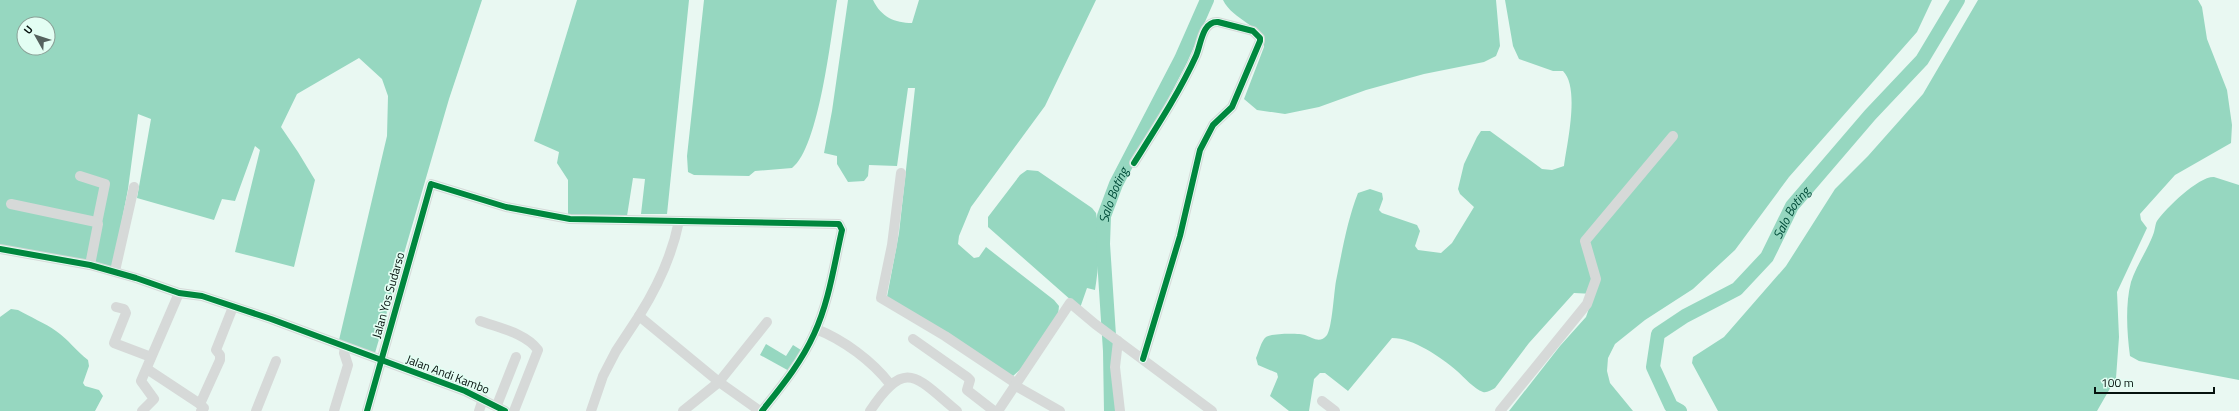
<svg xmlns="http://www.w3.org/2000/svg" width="2239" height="411" font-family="'Titillium Web',sans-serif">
	<rect width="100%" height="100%" fill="#e9f8f2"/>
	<g fill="#96d7c0" fill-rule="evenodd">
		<path d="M0,0H482L449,99L375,353L339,340L387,136L388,96L382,79L359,58L297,94L281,127L298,152L315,180L294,267L235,252L260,150L255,146L235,201L222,199L214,220L137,198L151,119L138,114L128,189L113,267L0,245ZM24,24H48V48H24Z"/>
		<polygon points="577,0 689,0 667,214 641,214 645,179 633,178 627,216 568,217 568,180 557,163 559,152 534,141"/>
		<path d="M704,0H837C831,35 819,148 792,168L755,171L749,176L694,175L688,172L687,156Z"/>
		<path d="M848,0H873C881,17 895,23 912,23L919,0H1096L1045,106L971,207L959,236L958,244L974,258L979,257L986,247L1054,300L1059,306L1058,315L1022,368L1013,376L1009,375L887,297L899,233L915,88H908L897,166L869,165L868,176L864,181L848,182L837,164V156L824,153L832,111Z"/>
		<path d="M1223,0H1496L1500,46L1496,56L1484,62L1424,74L1366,90L1319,107L1285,114L1257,110L1244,99L1264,47C1265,26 1233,21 1223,0Z"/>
		<path d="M1505,0H1932L1917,32L1789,177L1735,250L1693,289L1645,320L1615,344L1608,358L1607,371L1610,383L1633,411H1509L1560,346L1586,317L1594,294L1574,293L1529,343L1495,388C1491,390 1487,393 1483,392C1474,389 1464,377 1457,371C1441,357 1413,338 1392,338L1348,391L1325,373H1320L1314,379L1309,411H1289L1270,396L1278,377L1277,373L1258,365L1256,358C1259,352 1261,341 1266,337C1271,333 1300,333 1305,335C1313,338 1320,344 1327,335C1332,328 1334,292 1336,281C1342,252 1347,221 1358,193L1370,189L1382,193L1383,199L1379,210L1382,213L1417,225L1420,231L1415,246L1418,250L1441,253L1452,243L1474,207L1460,194L1458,189L1464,164L1477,137L1481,131H1490L1542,169L1552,170L1564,166C1567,143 1580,88 1563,71H1553L1519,59L1513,46Z"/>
		<polygon points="1978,0 2198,0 2202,7 2207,39 2227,90 2232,125 2231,143 2175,175 2140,214 2141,220 2147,228 2117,292 2119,337 2116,378 2097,411 1718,411 1692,363 1693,357 1724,337 1786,266 1835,189 1868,156 1923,94"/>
		<path d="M1027,170L1038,171L1092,208L1096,213C1101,237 1099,265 1095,290L1087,288L1080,308L988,227V217L1020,175Z"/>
		<path d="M2214,177L2239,185V380L2139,361L2130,356C2127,333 2125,305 2131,282C2136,266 2147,251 2153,235C2155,231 2155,224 2157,221C2166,208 2199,176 2214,177Z"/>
		<path d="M11,309L18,310C30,317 45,323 56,331C68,339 76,351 88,360L89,366L83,383L85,386L99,390L103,396L95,411H0V317Z"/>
		<polygon points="766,344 786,356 793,345 801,350 791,372 760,355"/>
	</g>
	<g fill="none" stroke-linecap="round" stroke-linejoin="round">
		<g stroke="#96d7c0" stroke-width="14">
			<path id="s1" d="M1111,411L1110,351L1103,244L1104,216L1116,184L1181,59L1207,0"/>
			<path id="s2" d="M1680,411L1671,406L1653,367L1658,334L1685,316L1737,289L1767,257L1792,206L1870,115L1922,60L1958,0"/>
		</g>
		<g stroke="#d6d9d8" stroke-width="10">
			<path d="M1134,163C1156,128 1179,93 1196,56C1201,45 1202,21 1218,22L1253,31L1260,38V41L1232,107L1213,125L1200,150L1180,236L1143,359"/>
			<polyline points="901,173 892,245 881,298 945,336 1017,384"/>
			<polyline points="80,176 105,184 97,223"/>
			<polyline points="11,204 96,222 98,224 90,265"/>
			<polyline points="0,249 90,265 136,278 179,293 202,296 271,319 465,391 505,411"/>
			<polyline points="115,271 134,187"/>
			<polyline points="116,307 124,309 126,313 114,343 151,357"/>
			<path d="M639,316C658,286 672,256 679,221"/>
			<path d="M480,321C499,328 526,333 538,350L514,411"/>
			<path d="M816,329C844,340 872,361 890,384"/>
			<polyline points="913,339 967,377 970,380 967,390 994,411"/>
			<polyline points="1118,341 1115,367 1120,411"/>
			<polyline points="147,369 200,404"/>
			<polyline points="1016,386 1060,411"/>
			<polyline points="1322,401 1335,411"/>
			<polyline points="497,405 516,357"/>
			<polyline points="142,411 154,399 141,381 179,293"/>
			<polyline points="201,411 204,408 200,404 220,360 220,355 216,350 233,307"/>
			<polyline points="256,411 276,361"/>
			<polyline points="334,411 348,365 344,353 345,347"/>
			<path d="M367,411L431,184L506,207L570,219L839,224L842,230C834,265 829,302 814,334C801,363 781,387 762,411"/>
			<polyline points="479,411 483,399"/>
			<polyline points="591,411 603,376 616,351 639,316 719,382 760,411"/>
			<polyline points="683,411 719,382 767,322"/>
			<path d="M870,411C906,357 916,377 957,411"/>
			<polyline points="998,411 1070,303 1095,324 1212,411"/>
			<polyline points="1500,411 1587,304 1596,279 1585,241 1673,136"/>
		</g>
		<defs>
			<g id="cycleway">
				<path d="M1134,163C1156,128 1179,93 1196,56C1201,45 1202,21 1218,22L1253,31L1260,38V41L1232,107L1213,125L1200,150L1180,236L1143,359"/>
				<polyline points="0,249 90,265 136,278 179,293 202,296 271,319 465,391 505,411"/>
				<path d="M367,411L431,184L506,207L570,219L839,224L842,230C834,265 829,302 814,334C801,363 781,387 762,411"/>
			</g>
		</defs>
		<use href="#cycleway" stroke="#e3fef3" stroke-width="8"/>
		<use href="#cycleway" stroke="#00873e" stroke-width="6"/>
	</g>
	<g text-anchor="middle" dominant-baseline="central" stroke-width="3.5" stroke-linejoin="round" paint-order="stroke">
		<g font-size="12" fill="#06120e" stroke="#e3fef3">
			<text transform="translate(388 295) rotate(-74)">Jalan Yos Sudarso</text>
			<text transform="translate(448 374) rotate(21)">Jalan Andi Kambo</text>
		</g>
		<g font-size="13" font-style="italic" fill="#004c39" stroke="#e3fef3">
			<text stroke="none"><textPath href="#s1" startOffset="218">Salo Boting</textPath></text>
			<text stroke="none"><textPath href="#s2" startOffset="272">Salo Boting</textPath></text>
		</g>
	</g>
	<g transform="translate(36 36) rotate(309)"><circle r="19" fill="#e3fef3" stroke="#8ba097"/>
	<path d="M0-3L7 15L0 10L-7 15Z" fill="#55625e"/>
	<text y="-6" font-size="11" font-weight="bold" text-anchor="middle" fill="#06120e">U</text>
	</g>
	<path d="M2095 387v6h119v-6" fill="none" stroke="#06120e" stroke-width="2"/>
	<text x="2101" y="387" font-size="12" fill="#06120e" stroke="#e3fef3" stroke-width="3" paint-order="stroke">100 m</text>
</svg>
